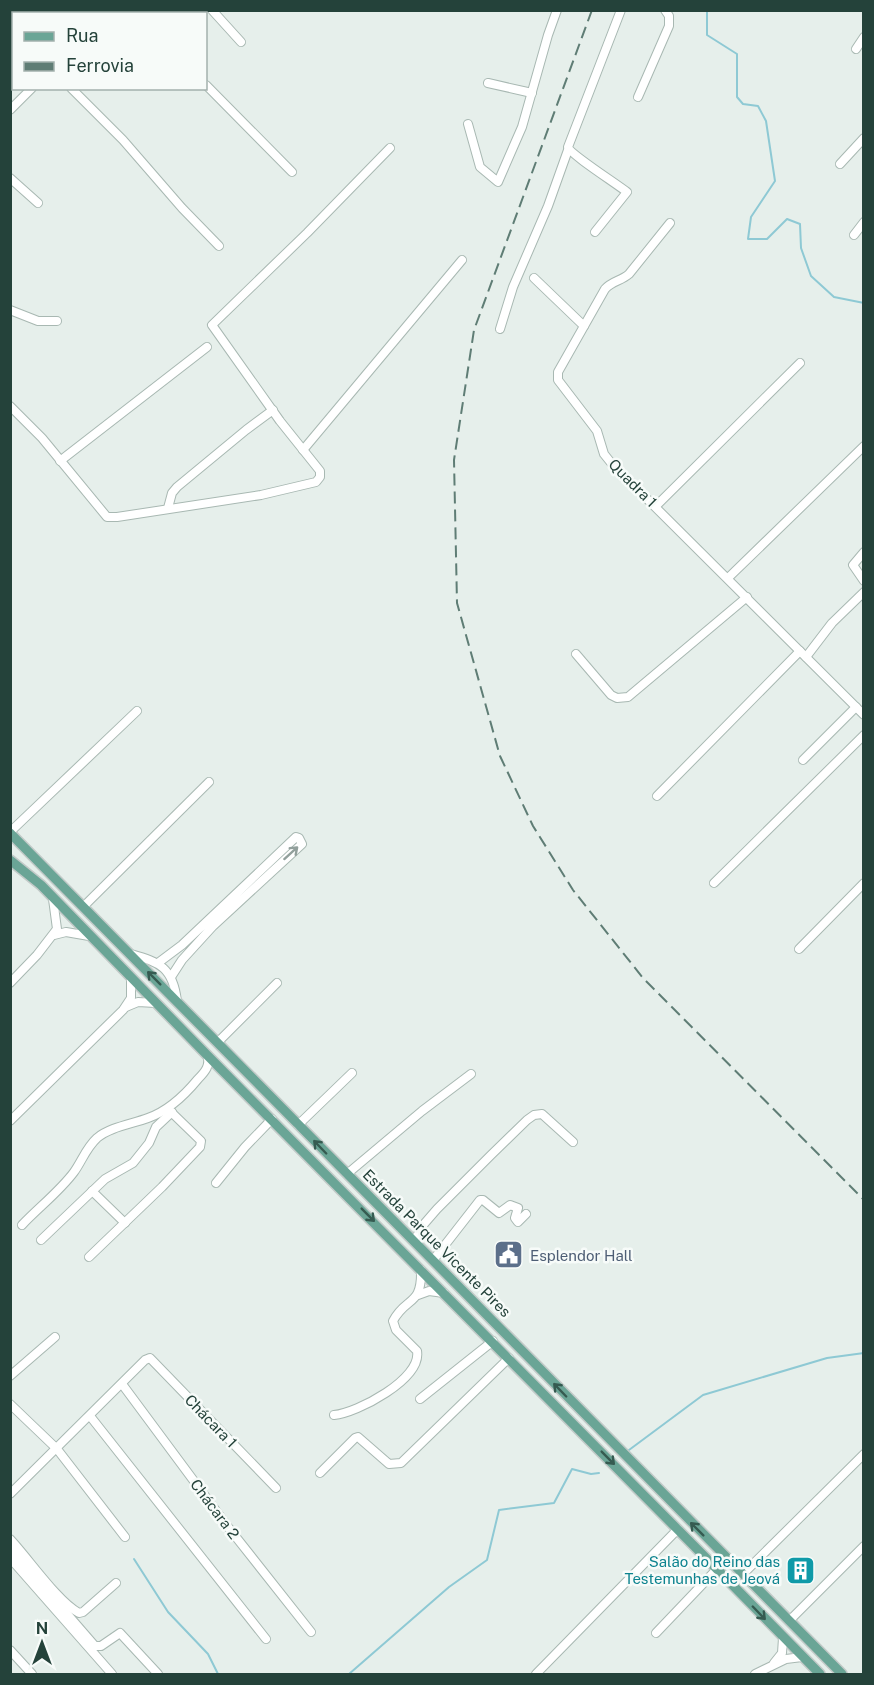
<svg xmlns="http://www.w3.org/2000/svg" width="874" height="1685" font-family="'Public Sans',sans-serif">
	<rect width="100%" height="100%" fill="#e6efeb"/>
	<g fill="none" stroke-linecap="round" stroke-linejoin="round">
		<g stroke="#8ec9d4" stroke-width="2">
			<polyline points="707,10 707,35 737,54 737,97 743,104 758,106 766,121 775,181 751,217 748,239 767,239 787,219 800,224 801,248 811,276 834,297 864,303"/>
			<polyline points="629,1450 703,1395 827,1358 864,1353"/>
			<polyline points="134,1559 168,1612 208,1654 218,1674"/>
			<polyline points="349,1674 449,1587 487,1560 499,1510 554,1503 572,1469 591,1474 599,1473"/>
		</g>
		<defs>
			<g id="minor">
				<polyline points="122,10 127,14"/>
				<polyline points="212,10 241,42"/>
				<polyline points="108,14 111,10"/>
				<polyline points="10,33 14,36"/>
				<polyline points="856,49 864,37"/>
				<polyline points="488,83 532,93"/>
				<polyline points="206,85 292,172"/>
				<polyline points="71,88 123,140 182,208 219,246"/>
				<polyline points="638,97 669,26 669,16 665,10"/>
				<polyline points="10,110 32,88"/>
				<polyline points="468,124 480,167 498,182 522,127 548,35 557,10"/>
				<polyline points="840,164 864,138"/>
				<polyline points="10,178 38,203"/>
				<path d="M670,223L629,274C621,281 612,281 605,289L558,372V380L597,431L604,454L612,464L864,715"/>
				<path d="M595,232L627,192C617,184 570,154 568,147L621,10"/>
				<polyline points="854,235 864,222"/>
				<polyline points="534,278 584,326"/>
				<polyline points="10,310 38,321 57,321"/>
				<polyline points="500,329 513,287 548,206 568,150"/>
				<polyline points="10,406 42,438 107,517 117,517 261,495 316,482 320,477 320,471 280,421 212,325 307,233 390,148"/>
				<polyline points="303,450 462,260"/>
				<polyline points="60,461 207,347"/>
				<polyline points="656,506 800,363"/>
				<polyline points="168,508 172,493 177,487 246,430 273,410"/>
				<polyline points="864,552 853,565 864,581"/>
				<polyline points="728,578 864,446"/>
				<polyline points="576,654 611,695 617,698 628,697 747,597"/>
				<polyline points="806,657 832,623 864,592"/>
				<polyline points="803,760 856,707"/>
				<polyline points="657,796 800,651"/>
				<polyline points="10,832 137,711"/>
				<polyline points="714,883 864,735"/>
				<polyline points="83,907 209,782"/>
				<polyline points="54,935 66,932 89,936"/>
				<polyline points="799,949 864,883"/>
				<path d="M131,954C160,962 173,968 177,1001"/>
				<polyline points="158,963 182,945 296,837 299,838 302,844 213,926 182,960 171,977"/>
				<polyline points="10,983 37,955 57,929 53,899"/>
				<polyline points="126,1007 138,1002 155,1003"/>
				<polyline points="218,1042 277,983"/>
				<polyline points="10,1121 123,1010 131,998 131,978"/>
				<polyline points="298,1125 352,1073"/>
				<polyline points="347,1174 422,1111 471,1074"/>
				<polyline points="216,1183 245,1147 272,1119"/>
				<polyline points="92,1191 125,1223"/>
				<path d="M22,1225C38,1208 60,1191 74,1172C82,1161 86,1148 97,1138C110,1127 132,1124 148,1118C168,1111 184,1096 198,1079C205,1072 211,1065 207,1055"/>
				<polyline points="41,1240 105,1179 133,1163 149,1143 156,1127 172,1112"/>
				<polyline points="414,1241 424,1224 437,1209 491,1155 527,1120 534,1115 542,1114 573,1142"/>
				<polyline points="89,1257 162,1187 200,1147 201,1141 168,1109"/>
				<polyline points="434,1259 480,1200 483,1200 499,1213 510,1205 518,1208 515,1218 518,1222 526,1214"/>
				<polyline points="418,1295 429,1291 444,1293"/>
				<polyline points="10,1376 55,1337"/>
				<polyline points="122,1384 228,1527 311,1632"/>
				<polyline points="420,1399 493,1341"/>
				<polyline points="10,1404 57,1449 125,1537"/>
				<path d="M334,1415C357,1413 422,1379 417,1351L396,1330L393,1321C406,1296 422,1307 421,1270"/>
				<polyline points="90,1416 266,1639"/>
				<polyline points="320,1473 355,1438 358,1437 389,1464 401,1463 509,1358"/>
				<polyline points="10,1494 145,1360 150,1358 276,1488"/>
				<path d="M10,1539C28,1558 58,1602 79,1613L83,1612L116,1583"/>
				<polyline points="10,1548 95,1646 101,1646 120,1633 158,1674"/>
				<polyline points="10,1558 112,1674"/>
				<polyline points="743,1574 864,1454"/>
				<polyline points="790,1620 864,1546"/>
				<polyline points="656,1633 717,1569"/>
				<polyline points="10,1650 32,1674"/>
				<polyline points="774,1663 782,1653 783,1638"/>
				<polyline points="536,1674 678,1529"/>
				<polyline points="755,1674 786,1659 802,1657"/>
			</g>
			<g id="major">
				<polyline points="10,833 842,1674"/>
				<polyline points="10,860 41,885 207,1055 703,1555 820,1674"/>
			</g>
		</defs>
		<use href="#minor" stroke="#a8b8b2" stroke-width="10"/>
		<use href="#major" stroke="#c2cac8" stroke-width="12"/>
		<use href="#minor" stroke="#fff" stroke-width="8"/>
		<use href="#major" stroke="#6aa596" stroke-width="9"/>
		<polyline stroke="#5f7d75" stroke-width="2" stroke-dasharray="12 6" stroke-linecap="butt" points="592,10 474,330 454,460 457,603 500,756 533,826 573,890 643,978 864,1200"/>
	</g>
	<defs><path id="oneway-shaft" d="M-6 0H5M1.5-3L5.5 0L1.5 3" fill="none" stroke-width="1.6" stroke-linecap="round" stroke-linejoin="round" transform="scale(1.5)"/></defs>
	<use stroke="#92a09c" href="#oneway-shaft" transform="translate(291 853) rotate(-42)"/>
	<g stroke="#365b51">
		<use href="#oneway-shaft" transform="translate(154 978) rotate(-135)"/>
		<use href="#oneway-shaft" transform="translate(320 1147) rotate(-134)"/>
		<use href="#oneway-shaft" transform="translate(368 1215) rotate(45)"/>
		<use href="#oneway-shaft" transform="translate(560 1390) rotate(-134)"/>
		<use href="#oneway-shaft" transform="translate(608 1458) rotate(45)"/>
		<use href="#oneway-shaft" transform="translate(697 1529) rotate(-135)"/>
		<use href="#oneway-shaft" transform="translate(759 1613) rotate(46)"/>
	</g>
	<defs>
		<symbol id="civic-square" viewBox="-11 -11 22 22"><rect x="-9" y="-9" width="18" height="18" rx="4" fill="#5c6f8a" stroke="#f7fbf9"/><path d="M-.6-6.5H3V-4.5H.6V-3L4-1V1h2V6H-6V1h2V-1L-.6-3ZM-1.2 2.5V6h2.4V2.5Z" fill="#fff"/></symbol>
		<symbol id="building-square" viewBox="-11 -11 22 22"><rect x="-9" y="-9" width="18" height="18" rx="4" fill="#0f9aa8" stroke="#f7fbf9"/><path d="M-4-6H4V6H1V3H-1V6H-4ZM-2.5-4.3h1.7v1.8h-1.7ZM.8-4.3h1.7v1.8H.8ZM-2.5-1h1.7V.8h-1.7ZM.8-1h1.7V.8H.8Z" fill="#fff"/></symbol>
	</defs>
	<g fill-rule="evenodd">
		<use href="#civic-square" x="492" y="1238" width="33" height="33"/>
		<use href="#building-square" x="784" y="1554" width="33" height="33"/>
	</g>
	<g text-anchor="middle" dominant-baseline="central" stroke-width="5" stroke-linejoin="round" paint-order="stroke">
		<g font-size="15" fill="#24423a" stroke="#f7fbf9">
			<text transform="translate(633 483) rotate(45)">Quadra 1</text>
			<text transform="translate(437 1243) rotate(45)">Estrada Parque Vicente Pires</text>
			<text transform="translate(211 1421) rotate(46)">Chácara 1</text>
			<text transform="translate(215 1509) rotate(53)">Chácara 2</text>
		</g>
		<g font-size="15" fill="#4e5e75" stroke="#f7fbf9" text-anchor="start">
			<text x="530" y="1255">Esplendor Hall</text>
		</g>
		<g font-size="15" fill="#0d838f" stroke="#f7fbf9" text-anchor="end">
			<text x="780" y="1561">Salão do Reino das<tspan x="780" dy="17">Testemunhas de Jeová</tspan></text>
		</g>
	</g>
	<rect width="874" height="1685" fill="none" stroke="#24423a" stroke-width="24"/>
	<rect x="12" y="12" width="195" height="78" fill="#f7fbf9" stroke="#a3b1ad" stroke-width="1.5"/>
	<rect x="24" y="32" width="30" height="9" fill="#6aa596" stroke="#a3b1ad" stroke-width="1.5"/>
	<text x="66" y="42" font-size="18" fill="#24423a">Rua</text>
	<rect x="24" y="62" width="30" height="9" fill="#5f7d75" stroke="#a3b1ad" stroke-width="1.5"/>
	<text x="66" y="72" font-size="18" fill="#24423a">Ferrovia</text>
	<g transform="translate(42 1643)" stroke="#f7fbf9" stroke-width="4.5" paint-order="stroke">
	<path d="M0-4.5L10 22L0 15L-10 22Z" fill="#24423a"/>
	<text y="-9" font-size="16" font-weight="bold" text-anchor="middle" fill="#24423a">N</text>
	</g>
</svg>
